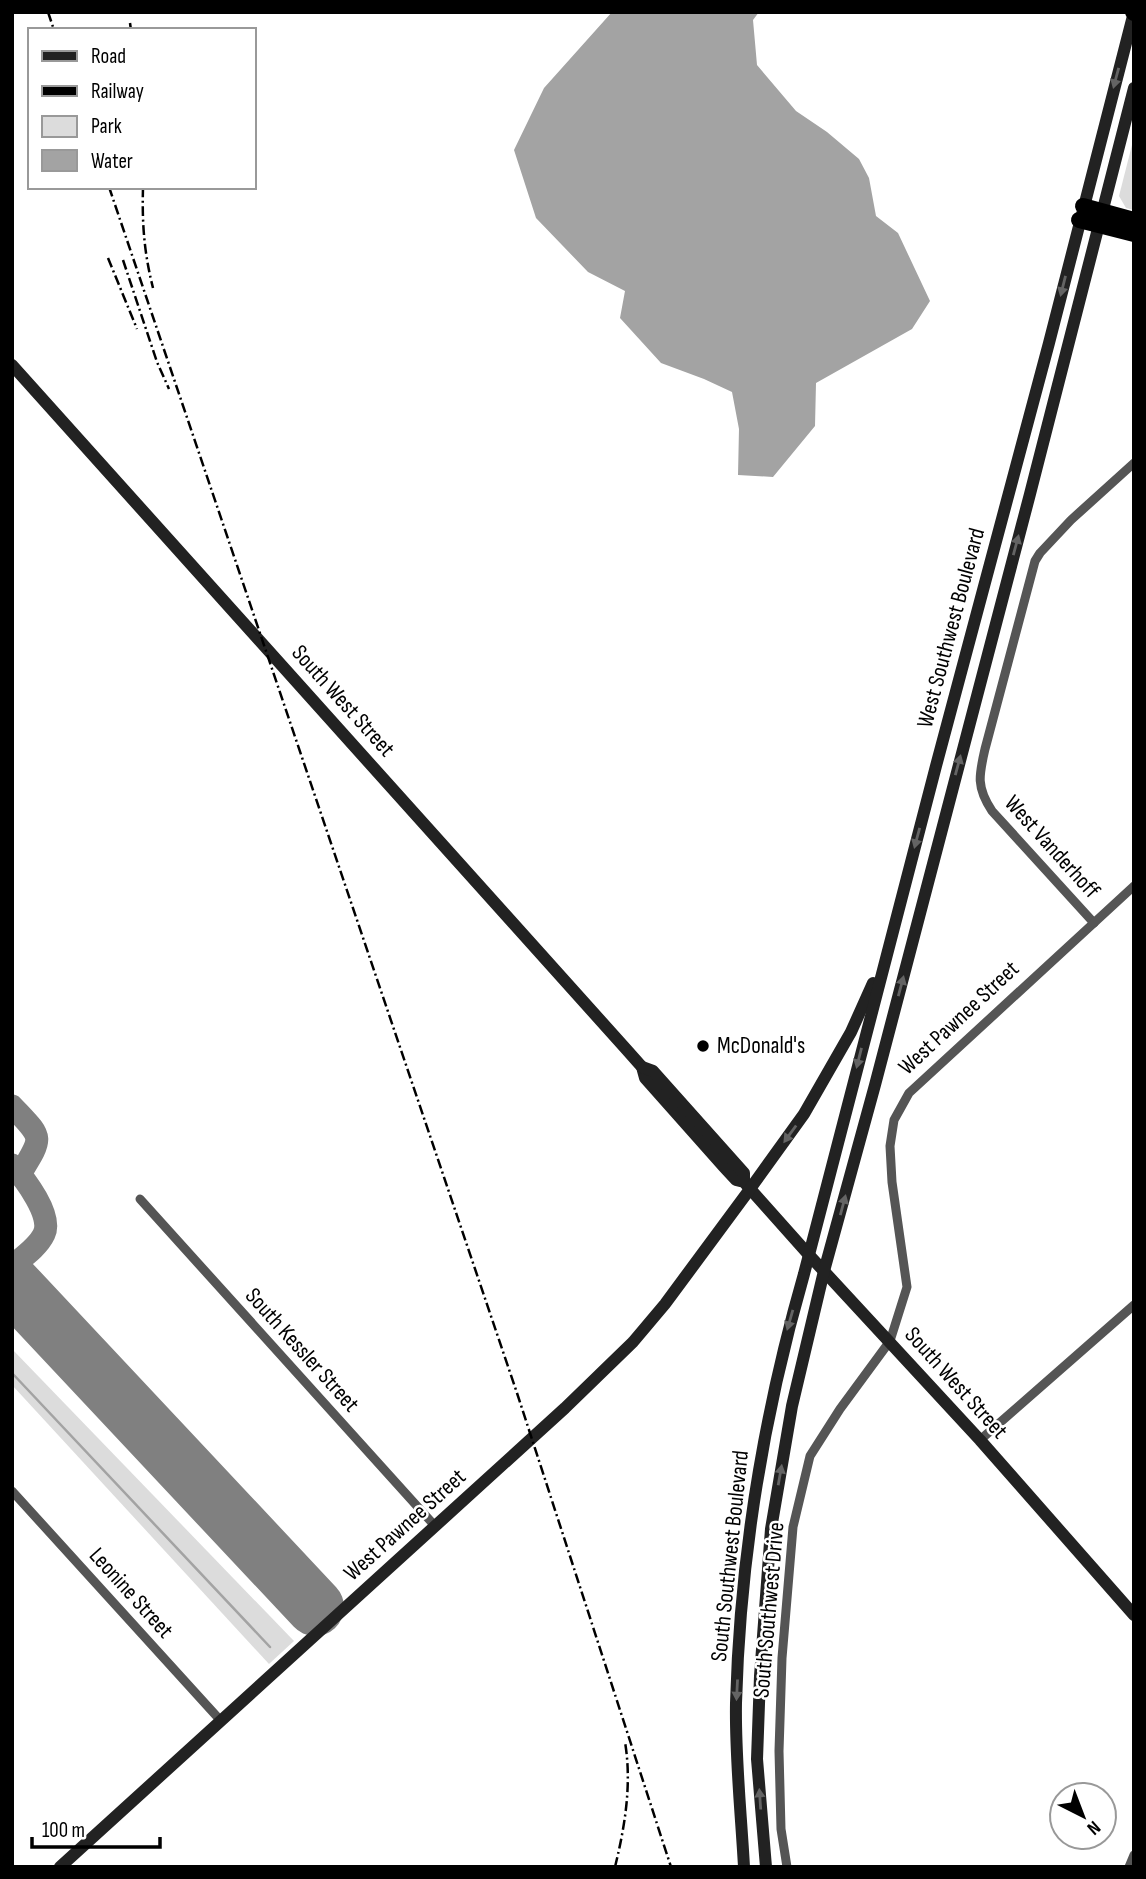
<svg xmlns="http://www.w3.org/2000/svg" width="1146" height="1879" font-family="'Sofia Sans Condensed',sans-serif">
	<rect width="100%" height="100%" fill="#fff"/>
	<g fill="#dcdcdc">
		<polygon points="1134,137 1134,210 1126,208 1119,196"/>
		<polygon points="12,1349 294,1641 269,1664 12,1385"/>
	</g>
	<polygon fill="#a3a3a3" points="612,12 759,12 753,20 757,65 796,111 827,132 859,159 869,178 876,216 898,233 930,301 912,329 816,383 815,426 773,477 738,475 739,429 732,392 704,379 661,363 620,318 625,291 588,272 536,218 514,150 544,88"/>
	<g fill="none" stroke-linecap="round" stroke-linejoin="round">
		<polyline stroke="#a3a3a3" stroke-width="2.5" points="12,1373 270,1647"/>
		<g stroke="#808080" stroke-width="23">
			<path d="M12,1106C43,1139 44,1135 20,1174"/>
			<path d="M12,1165C25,1179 53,1216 44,1234C38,1247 23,1257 12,1266"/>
		</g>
		<polyline stroke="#808080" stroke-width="58" points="12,1284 315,1607"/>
		<g stroke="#555" stroke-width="9">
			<path d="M1094,923L992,811C976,787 979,775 985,749L1035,561L1040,553L1071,520L1134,463"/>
			<polyline points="140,1199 435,1526"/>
			<polyline points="980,1440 1134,1305"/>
			<polyline points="12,1491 221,1721"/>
			<polyline points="787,1867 781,1829 779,1751 782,1658 793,1527 810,1456 840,1409 890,1341 907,1287 892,1182 890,1146 894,1120 909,1093 1134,886"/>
			<polyline points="1129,1867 1134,1855"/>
		</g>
		<g stroke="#222" stroke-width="12">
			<polyline points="12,365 626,1049 642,1067 645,1078 724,1167 736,1180 744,1182 809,1255 980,1440 1134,1615"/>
			<polyline points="642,1067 653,1071 744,1173 744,1182"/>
			<polyline points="60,1867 565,1408 633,1342 665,1304 750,1189 804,1114 851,1032 873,983"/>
			<path d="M744,1867C741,1812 735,1757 736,1703C740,1558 764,1413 804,1274L936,766L1049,343L1134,12"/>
			<polyline points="766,1867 757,1759 760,1676 771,1529 792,1406 824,1271 875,1085 1030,494 1134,88"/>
		</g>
		<g stroke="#000" stroke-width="16">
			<polyline points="1133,12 1134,13"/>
			<polyline points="1083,206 1134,220"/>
			<polyline points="1079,220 1134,234"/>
		</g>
		<g stroke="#000" stroke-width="2.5" stroke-dasharray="10 3.5 2 3.5" stroke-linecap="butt">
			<polyline points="48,12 54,30"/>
			<polyline points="130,23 131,30"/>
			<polyline points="109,187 517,1393 671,1867"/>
			<path d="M143,187C142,224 144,252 153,288"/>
			<polyline points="108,258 137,329"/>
			<polyline points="123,260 157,362 169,389"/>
			<path d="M615,1867C625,1826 632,1784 625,1742"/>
		</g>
	</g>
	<defs><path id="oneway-solid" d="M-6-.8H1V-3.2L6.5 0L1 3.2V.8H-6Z" transform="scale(1.75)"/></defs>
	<g fill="#646464">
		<use href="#oneway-solid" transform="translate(1116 78) rotate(105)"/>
		<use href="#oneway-solid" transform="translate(1063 286) rotate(104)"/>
		<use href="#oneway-solid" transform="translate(1016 545) rotate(-75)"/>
		<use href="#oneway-solid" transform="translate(958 765) rotate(-75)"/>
		<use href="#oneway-solid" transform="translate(917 838) rotate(105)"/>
		<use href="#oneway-solid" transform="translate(901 986) rotate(-75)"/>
		<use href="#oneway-solid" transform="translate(859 1058) rotate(104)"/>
		<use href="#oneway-solid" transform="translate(790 1134) rotate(126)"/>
		<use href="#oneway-solid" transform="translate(843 1205) rotate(-75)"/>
		<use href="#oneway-solid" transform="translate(790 1320) rotate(106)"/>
		<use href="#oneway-solid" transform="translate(780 1475) rotate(-80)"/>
		<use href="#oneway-solid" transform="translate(737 1690) rotate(93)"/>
		<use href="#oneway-solid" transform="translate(760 1799) rotate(-94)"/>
	</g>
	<circle fill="#000" stroke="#fff" stroke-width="2.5" cx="703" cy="1046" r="7"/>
	<g text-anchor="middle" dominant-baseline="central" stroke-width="5" stroke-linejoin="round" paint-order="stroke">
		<g font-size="23" fill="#000" stroke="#fff">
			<text transform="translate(951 628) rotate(-75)">West Southwest Boulevard</text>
			<text transform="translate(343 701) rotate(48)">South West Street</text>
			<text transform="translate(1052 847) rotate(48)">West Vanderhoff</text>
			<text transform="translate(959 1018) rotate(-43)">West Pawnee Street</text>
			<text transform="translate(302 1350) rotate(48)">South Kessler Street</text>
			<text transform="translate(956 1383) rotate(48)">South West Street</text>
			<text transform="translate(405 1525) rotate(-42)">West Pawnee Street</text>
			<text transform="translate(730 1556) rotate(-84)">South Southwest Boulevard</text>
			<text transform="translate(131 1593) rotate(48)">Leonine Street</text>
			<text transform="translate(769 1610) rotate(-85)">South Southwest Drive</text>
		</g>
		<g font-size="23" fill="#000" stroke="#fff" text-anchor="start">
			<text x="717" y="1046">McDonald's</text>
		</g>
	</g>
	<rect width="1146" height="1879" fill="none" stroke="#000000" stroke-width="28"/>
	<rect x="28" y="28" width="228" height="161" fill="#ffffff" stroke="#999999" stroke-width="2"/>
	<rect x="42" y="51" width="35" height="10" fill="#222222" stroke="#999999" stroke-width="2"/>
	<text x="91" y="63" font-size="21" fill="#000000">Road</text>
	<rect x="42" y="86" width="35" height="10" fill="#000000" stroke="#999999" stroke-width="2"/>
	<text x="91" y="98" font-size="21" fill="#000000">Railway</text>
	<rect x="42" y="116" width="35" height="21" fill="#dcdcdc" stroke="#999999" stroke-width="2"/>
	<text x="91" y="133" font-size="21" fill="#000000">Park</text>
	<rect x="42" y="150" width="35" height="21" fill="#a3a3a3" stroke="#999999" stroke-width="2"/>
	<text x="91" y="168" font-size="21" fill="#000000">Water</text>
	<g transform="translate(1083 1816) rotate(138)"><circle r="33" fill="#ffffff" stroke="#999999" stroke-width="2"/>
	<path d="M0-5L12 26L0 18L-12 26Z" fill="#000000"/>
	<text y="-10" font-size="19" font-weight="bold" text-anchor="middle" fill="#000000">N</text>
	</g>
	<path d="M32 1837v10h128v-10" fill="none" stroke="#000000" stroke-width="3.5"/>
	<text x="42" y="1837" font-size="21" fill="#000000" stroke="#ffffff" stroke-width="5" paint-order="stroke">100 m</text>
</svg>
